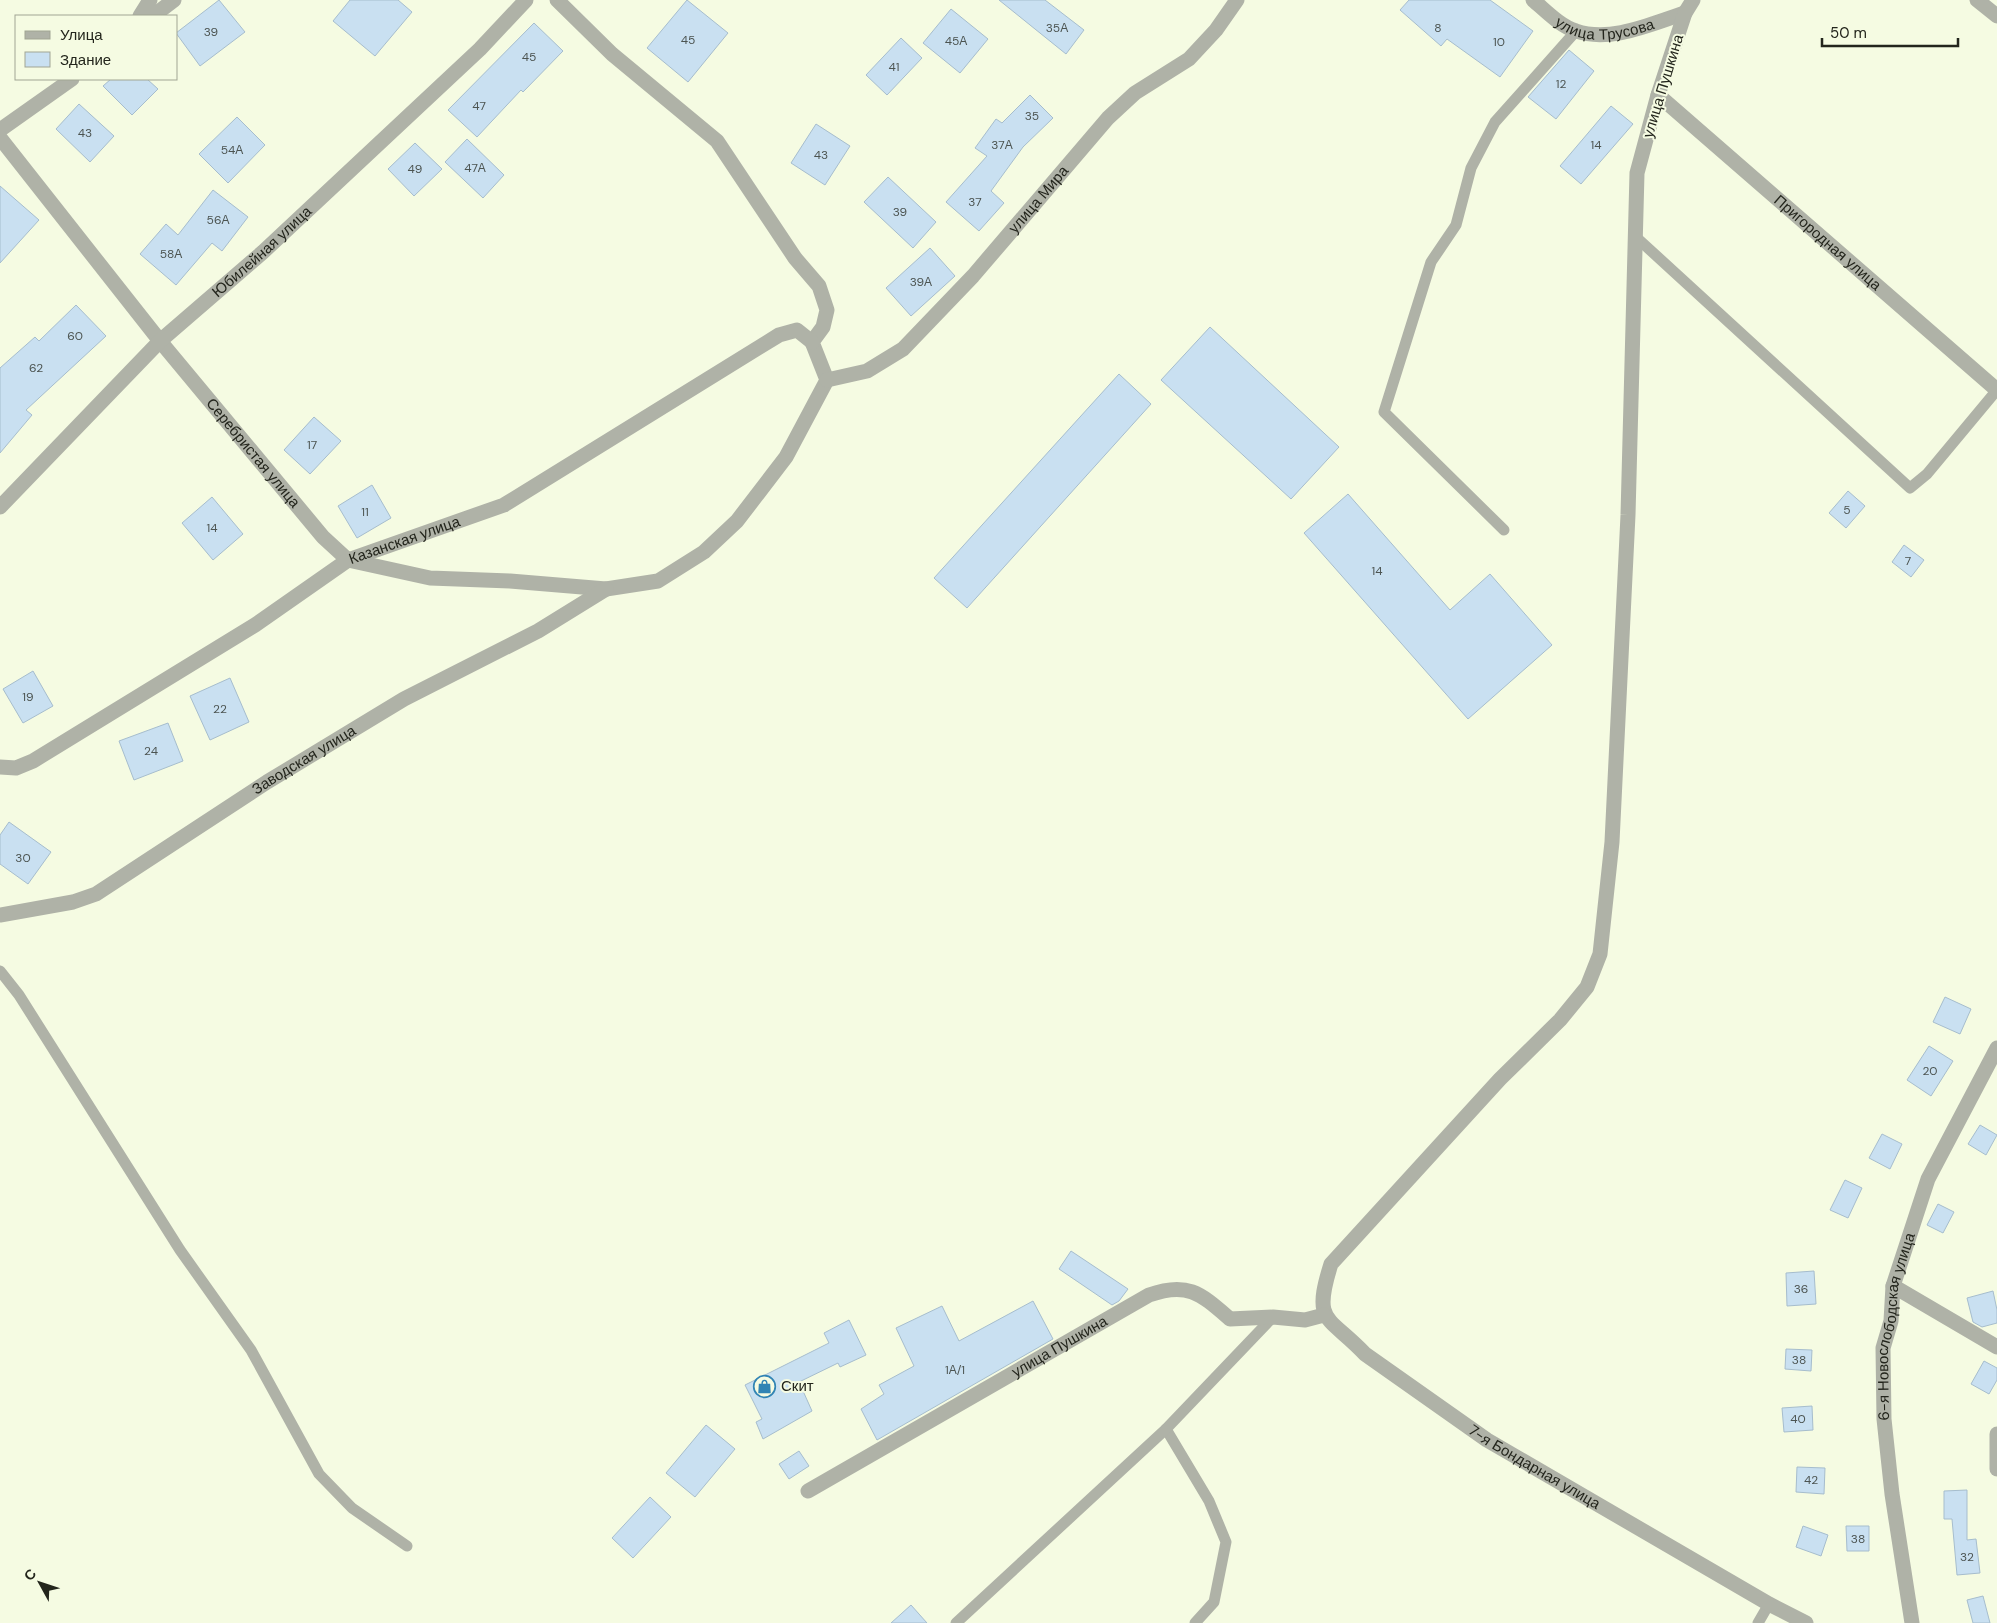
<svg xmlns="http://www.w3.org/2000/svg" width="1997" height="1623" font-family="'DM Sans',sans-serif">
	<rect width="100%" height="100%" fill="#f5fbe2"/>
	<g fill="#c9e0f1" stroke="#a6bdcd">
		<polygon points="219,0 245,32 200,66 176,33"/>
		<polygon points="350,0 398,0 412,12 375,56 333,21"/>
		<polygon points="687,0 728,33 688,82 647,48"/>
		<polygon points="999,0 1045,0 1084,30 1066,54"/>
		<polygon points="1409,0 1490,0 1533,31 1500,77 1447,39 1441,46 1400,10"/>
		<polygon points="951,9 988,39 960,73 923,43"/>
		<polygon points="534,23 563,51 523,92 521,90 477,137 448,110"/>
		<polygon points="901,38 922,58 887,95 866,75"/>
		<polygon points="1569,50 1594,71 1556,119 1528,97"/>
		<polygon points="111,79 147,79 158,89 132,115 103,86"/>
		<polygon points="1030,95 1053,118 1023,147 991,191 1004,203 979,231 946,202 987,156 975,148 996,119 1002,123"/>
		<polygon points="79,104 114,136 90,162 56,129"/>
		<polygon points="1611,106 1633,124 1581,184 1560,166"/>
		<polygon points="237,117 265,145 228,183 199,154"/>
		<polygon points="816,124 850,146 825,185 791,163"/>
		<polygon points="467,139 504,175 483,198 445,162"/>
		<polygon points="415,143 442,169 414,196 388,169"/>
		<polygon points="888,177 936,222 913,248 864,202"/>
		<polygon points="0,186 39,220 0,263"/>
		<polygon points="213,190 248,217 222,251 212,243 176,285 140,254 166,224 178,235"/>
		<polygon points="930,248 955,276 911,316 886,288"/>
		<polygon points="76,305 106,336 26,410 32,415 0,453 0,368 35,337 39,341"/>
		<polygon points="1210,327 1339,447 1291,499 1161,380"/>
		<polygon points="1119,374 1151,404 967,608 934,578"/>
		<polygon points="314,417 341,441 310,474 284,450"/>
		<polygon points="372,485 391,518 357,538 338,506"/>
		<polygon points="1848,491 1865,506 1846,528 1829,513"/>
		<polygon points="1348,494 1450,610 1490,574 1552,645 1468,719 1304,533"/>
		<polygon points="212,497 243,534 213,560 182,523"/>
		<polygon points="1904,545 1924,560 1911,577 1892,562"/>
		<polygon points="33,671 53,706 23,723 3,689"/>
		<polygon points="230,678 249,722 210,740 190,696"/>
		<polygon points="168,723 183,761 134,780 119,741"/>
		<polygon points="9,822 51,852 28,884 0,864 0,835"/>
		<polygon points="1945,997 1971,1009 1960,1034 1933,1022"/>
		<polygon points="1929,1046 1953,1061 1931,1096 1907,1080"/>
		<polygon points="1980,1125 1997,1135 1986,1155 1968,1144"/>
		<polygon points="1882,1134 1902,1144 1890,1169 1869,1158"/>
		<polygon points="1845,1180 1862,1188 1848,1218 1830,1210"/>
		<polygon points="1938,1204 1954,1212 1943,1233 1927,1225"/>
		<polygon points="1071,1251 1128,1289 1119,1301 1112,1305 1059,1269"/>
		<polygon points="1814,1271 1816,1304 1787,1306 1786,1273"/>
		<polygon points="1993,1291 1997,1310 1997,1323 1982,1327 1973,1322 1967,1298"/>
		<polygon points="1033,1301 1053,1339 877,1440 861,1409 884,1394 879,1385 914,1366 896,1328 942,1306 959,1341"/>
		<polygon points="849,1320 866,1355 840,1367 838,1363 799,1382 812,1411 763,1439 756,1422 762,1419 745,1385 829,1343 824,1333"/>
		<polygon points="1786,1349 1812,1350 1811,1371 1785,1369"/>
		<polygon points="1984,1361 1997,1368 1997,1380 1989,1394 1971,1384"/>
		<polygon points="1812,1406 1813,1430 1784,1432 1782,1408"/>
		<polygon points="706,1425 735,1449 695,1497 666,1473"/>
		<polygon points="799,1451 809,1466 789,1479 779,1464"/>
		<polygon points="1797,1467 1825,1468 1824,1494 1796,1492"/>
		<polygon points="1967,1490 1967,1540 1976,1539 1980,1573 1957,1575 1952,1519 1944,1519 1944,1491"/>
		<polygon points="650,1497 671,1517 633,1558 612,1538"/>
		<polygon points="1803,1526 1828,1535 1821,1556 1796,1547"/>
		<polygon points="1846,1526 1869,1526 1869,1551 1847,1551"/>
		<polygon points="1983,1596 1990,1623 1973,1623 1967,1600"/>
		<polygon points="911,1605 927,1623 891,1623"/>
	</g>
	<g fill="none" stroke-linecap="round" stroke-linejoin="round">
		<g stroke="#afb2a7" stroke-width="11">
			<polyline points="1637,238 1910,488 1927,474 1997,390"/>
			<polyline points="1504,530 1384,412 1431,262 1456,225 1471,168 1495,122 1576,31"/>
			<polyline points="0,971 19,995 180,1250 251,1350 319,1474 352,1508 407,1546"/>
			<polyline points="1166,1429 1209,1501 1226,1542 1214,1602 1195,1623"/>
			<polyline points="956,1623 1166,1429 1273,1317"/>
			<polyline points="1758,1623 1769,1604"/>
		</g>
		<g stroke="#afb2a7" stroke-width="15">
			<path id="s1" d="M1533,0C1546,11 1560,26 1576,31C1611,43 1653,23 1685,13"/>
			<path id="s2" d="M1693,0L1685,13L1658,95L1637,173L1628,515L1612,842L1600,954L1587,987L1560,1020L1500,1079L1331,1264C1312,1324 1328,1315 1365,1354L1487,1440L1769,1604L1806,1623"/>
			<polyline points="1977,0 1997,16"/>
			<polyline points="140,16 150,0"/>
			<polyline points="153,16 174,0"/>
			<path id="s3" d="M1658,95L1997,390"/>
			<polyline points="0,130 72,79"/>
			<path id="s4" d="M0,138L160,341L323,537L348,560L430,578L510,581L606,589L658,581L704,552L737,521L786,457L827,380L812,342L823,327L827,310L819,286L795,258L717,141L612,54L557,0"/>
			<path id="s5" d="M827,380L867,371L903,349L973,276L1108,118L1135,93L1189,59L1216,30L1237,0"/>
			<path id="s6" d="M0,507L160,341L263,252L480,49L526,0"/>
			<path id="s7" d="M0,767L16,768L33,761L255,625L348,560L504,505L779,335L797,330L812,342"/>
			<path id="s8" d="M0,915L73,902L96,894L267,782L404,699L538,631L606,589"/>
			<polyline points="1893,1286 1997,1347"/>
			<polyline points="1997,1434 1997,1469"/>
			<path id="s9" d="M808,1491L1149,1295C1188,1281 1201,1294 1230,1319L1273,1317L1305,1320L1324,1315"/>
			<path id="s10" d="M1912,1623L1892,1494L1884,1419L1883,1348L1891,1321L1893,1286L1928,1179L1997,1048"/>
		</g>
	</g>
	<defs>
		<symbol id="shop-ring" viewBox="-11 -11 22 22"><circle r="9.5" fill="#f5fbe2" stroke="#3184b4" stroke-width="1.5"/><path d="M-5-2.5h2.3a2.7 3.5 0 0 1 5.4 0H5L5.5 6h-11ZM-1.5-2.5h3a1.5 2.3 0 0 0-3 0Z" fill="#3184b4"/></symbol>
	</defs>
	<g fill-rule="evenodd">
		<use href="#shop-ring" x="752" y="1374" width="25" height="25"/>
	</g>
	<g text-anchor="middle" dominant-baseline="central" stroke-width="4" stroke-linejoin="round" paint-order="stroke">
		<g font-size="12" fill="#4c5451">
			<text x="1057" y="28">35А</text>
			<text x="1438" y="28">8</text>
			<text x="211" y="32">39</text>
			<text x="688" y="40">45</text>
			<text x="956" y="41">45А</text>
			<text x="1499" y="42">10</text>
			<text x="529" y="57">45</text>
			<text x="894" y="67">41</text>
			<text x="1561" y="84">12</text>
			<text x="479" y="106">47</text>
			<text x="1032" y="116">35</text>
			<text x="85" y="133">43</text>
			<text x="1002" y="145">37А</text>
			<text x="1596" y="145">14</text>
			<text x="232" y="150">54А</text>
			<text x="821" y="155">43</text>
			<text x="475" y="168">47А</text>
			<text x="415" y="169">49</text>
			<text x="975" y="202">37</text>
			<text x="900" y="212">39</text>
			<text x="218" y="220">56А</text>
			<text x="171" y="254">58А</text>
			<text x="921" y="282">39А</text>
			<text x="75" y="336">60</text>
			<text x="36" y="368">62</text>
			<text x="312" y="445">17</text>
			<text x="1847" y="510">5</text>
			<text x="365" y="512">11</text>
			<text x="212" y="528">14</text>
			<text x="1908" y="561">7</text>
			<text x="1377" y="571">14</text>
			<text x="28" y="697">19</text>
			<text x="220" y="709">22</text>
			<text x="151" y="751">24</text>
			<text x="23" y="858">30</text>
			<text x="1930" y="1071">20</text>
			<text x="1801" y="1289">36</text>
			<text x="1799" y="1360">38</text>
			<text x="955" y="1370">1А/1</text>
			<text x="1798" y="1419">40</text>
			<text x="1811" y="1480">42</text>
			<text x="1858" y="1539">38</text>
			<text x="1967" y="1557">32</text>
		</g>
		<g font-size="15" fill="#23251c" stroke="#f5fbe2">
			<text stroke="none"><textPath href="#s1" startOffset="82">улица Трусова</textPath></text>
			<text transform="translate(1663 86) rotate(-73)">улица Пушкина</text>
			<text stroke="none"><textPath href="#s5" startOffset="285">улица Мира</textPath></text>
			<text stroke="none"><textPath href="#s3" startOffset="225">Пригородная улица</textPath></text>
			<text stroke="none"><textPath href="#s6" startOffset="366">Юбилейная улица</textPath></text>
			<text stroke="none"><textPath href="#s4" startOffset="404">Серебристая улица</textPath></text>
			<text stroke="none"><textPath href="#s7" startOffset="468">Казанская улица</textPath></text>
			<text stroke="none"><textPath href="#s8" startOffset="346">Заводская улица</textPath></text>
			<text stroke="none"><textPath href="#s10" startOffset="300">6-я Новослободская улица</textPath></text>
			<text stroke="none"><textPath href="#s9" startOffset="290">улица Пушкина</textPath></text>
			<text stroke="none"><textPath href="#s2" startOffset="1689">7-я Бондарная улица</textPath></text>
		</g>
		<g font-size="15" fill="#23251c" stroke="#f5fbe2" text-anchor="start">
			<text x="781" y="1386">Скит</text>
		</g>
	</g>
	<rect x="15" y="15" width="162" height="65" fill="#f5fbe2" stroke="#a1a593"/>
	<rect x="25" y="31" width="25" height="8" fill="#afb2a7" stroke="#a1a593"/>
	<text x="60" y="40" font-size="15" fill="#23251c">Улица</text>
	<rect x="25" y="52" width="25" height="15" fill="#c9e0f1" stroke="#a1a593"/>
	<text x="60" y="65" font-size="15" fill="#23251c">Здание</text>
	<g transform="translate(40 1583) rotate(310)" stroke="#f5fbe2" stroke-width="4" paint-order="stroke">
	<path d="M0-4L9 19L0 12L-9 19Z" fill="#23251c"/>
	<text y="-8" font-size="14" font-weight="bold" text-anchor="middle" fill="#23251c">С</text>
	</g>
	<path d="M1822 38v8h136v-8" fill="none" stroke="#23251c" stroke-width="2.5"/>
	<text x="1830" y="38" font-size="15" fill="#23251c" stroke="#f5fbe2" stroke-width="4" paint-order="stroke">50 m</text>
</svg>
